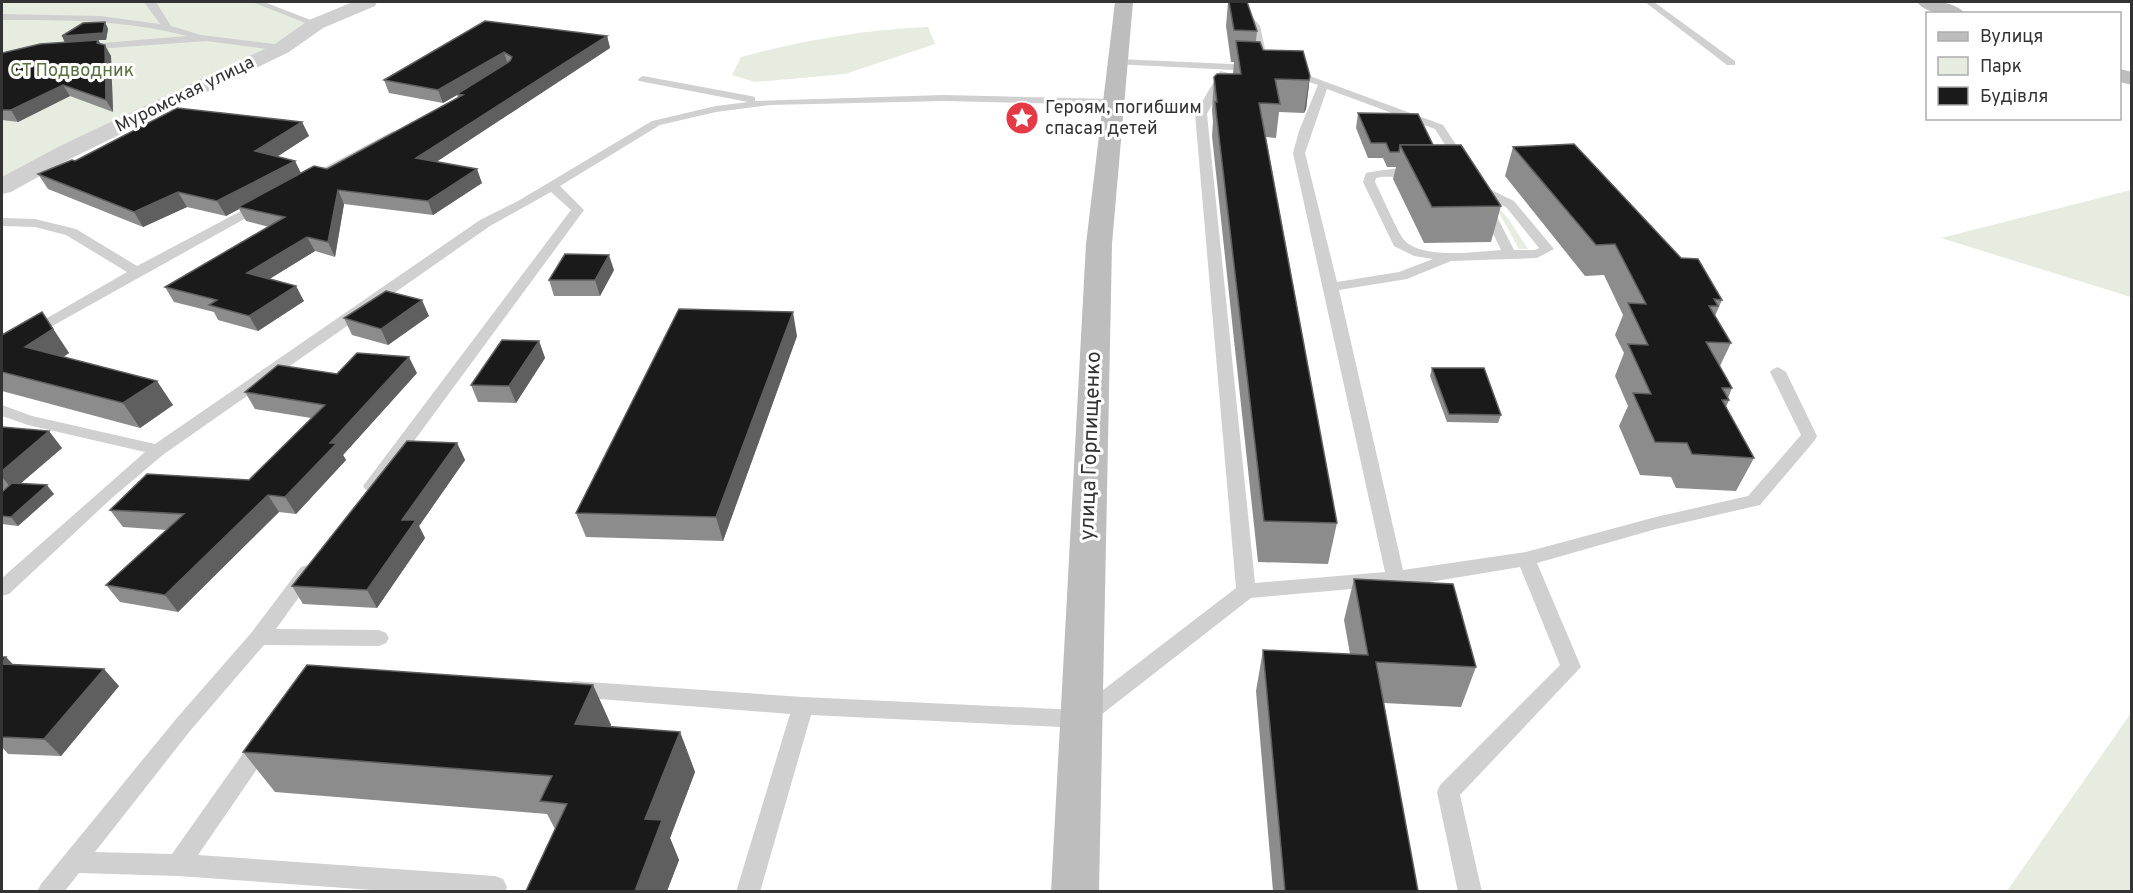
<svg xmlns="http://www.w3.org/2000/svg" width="2133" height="893" font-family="Overpass,sans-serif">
	<rect width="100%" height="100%" fill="#fff"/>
	<g fill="#e6ecdf">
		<polygon points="2,2 257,2 316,24 2,187"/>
		<path d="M928,27L935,44L845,74L755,82L732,75L741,57C804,40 863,30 928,27Z"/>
		<polygon points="2131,190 2131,297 1941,238"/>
		<polygon points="1492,200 1510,221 1528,249 1519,249"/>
		<polygon points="2131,713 2131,891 2007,891"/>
	</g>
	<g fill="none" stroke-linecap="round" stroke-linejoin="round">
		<g fill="#d0d0d0" fill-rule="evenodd">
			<path d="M144,2H156L171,26L201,35L282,45L287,48L282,51L206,41L83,50L78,47L79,45L187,36C126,20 65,20 2,20V14L100,16L160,24Z"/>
			<polygon points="252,2 264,2 321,24 313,26"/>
			<polygon points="1232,2 1240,2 1260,26 1268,62 1267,64 1258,62 1250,26"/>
			<polygon points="1645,2 1654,2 1735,61 1735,65 1727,65"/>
			<polygon points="1118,59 1254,65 1259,68 1254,71 1114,64 1113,62"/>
			<path d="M1288,68L1443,125L1469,164L1463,168L1459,167L1435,129L1327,89L1305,153L1337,282L1399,272L1433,259L1414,256L1394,246L1363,182L1366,173C1379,170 1411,165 1421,173C1410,182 1389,174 1376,178L1375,182C1381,193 1398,234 1405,241C1423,259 1477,252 1501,250L1479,205L1485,201L1491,205L1514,250H1535L1539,248L1506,207L1473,190L1471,187L1477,183L1514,201L1554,249L1537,258L1451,261L1407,279L1339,290L1403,570L1526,552L1656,517L1748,496L1801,435L1770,372L1773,369L1778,367L1786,372L1817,436L1815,440L1760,505L1656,529L1537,563L1581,667L1460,795L1482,892H1458L1437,792L1440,785L1560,665L1520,567L1430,582L1251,598L1088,725L1081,728L811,715L760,892H736L790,714L574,697L567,695L564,689L567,683L574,681L803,697L1077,710L1236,588L1195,114L1220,71L1229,73L1207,114L1255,583L1385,572L1293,153L1299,131L1318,85L1284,73V69Z"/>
			<polygon points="643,76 751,96 755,97 755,101 944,95 1114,99 1119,102 1114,105 944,101 770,105 716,112 660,125 560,186 584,210 378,490 366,490 363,486 571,210 551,192 490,226 164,454 113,497 9,594 2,596 2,578 145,452 28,425 2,416 2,405 32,416 155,444 480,220 518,201 652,121 716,106 748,102 639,81 638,79"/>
			<polygon points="393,131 399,134 397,136 311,183 303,183 301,180"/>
			<polygon points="260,201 266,205 264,208 2,354 2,344 127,272 66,235 35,227 2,226 2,218 35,219 76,229 137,266"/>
			<polygon points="308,565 315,567 317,572 276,629 379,630 386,633 389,638 386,643 379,646 264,645 190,731 95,852 172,854 254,738 262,735 270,738 273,744 270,750 198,855 495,876 503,879 507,887 505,892 400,892 178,876 79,873 64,892 37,892 41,884 176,719 252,632 301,567"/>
		</g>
		<polygon fill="#d0d0d0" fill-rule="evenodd" points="353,2 377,2 375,6 323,28 289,52 76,156 11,192 2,194 2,177 60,146 275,44 309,20"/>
		<g fill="#bdbdbd" fill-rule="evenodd">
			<polygon points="1115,2 1133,2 1112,244 1099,892 1051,892 1086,244"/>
			<path d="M1917,2C1932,0 1955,1 1966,14C1950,14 1928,16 1917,2Z"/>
			<polygon points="2120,69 2132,72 2132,85 2120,82"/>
		</g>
	</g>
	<g fill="#8c8c8c">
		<polygon points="1228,2 1247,2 1257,31 1256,41 1263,50 1310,76 1306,109 1304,113 1279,112 1276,138 1266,137 1337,523 1328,564 1258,562 1212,136 1213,122 1212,110 1214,77 1233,74 1234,62 1231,62 1226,26"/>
		<polygon points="485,21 607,36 610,48 436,162 482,183 433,215 344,204 335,257 315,251 269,279 304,301 258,331 218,320 214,312 174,302 165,287 269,227 246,221 239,209 226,216 187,207 143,227 48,189 38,174 75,161 302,122 309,136 277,156 295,161 301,173 327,169 458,98 457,95 443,103 389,93 384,80"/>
		<polygon points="105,22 108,29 106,40 98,40 111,56 113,112 70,96 18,122 2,120 2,53 65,42"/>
		<polygon points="1358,113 1433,145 1501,206 1491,242 1424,243 1393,179 1396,167 1387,167 1383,158 1368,158 1356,128"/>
		<polygon points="1513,147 1681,258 1722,300 1715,316 1731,343 1720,366 1732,388 1728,398 1729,400 1726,407 1754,458 1736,491 1676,488 1671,477 1640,475 1619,426 1628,406 1615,376 1624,353 1615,335 1623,315 1604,275 1585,276 1505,176"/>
		<polygon points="614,270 600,296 554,296 549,280"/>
		<polygon points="42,312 69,353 63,357 173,405 140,428 2,391 2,335"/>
		<polygon points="429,316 388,345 352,335 344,318"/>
		<polygon points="797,336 723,541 586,537 576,513"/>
		<polygon points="539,341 545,358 516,403 478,402 471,385"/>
		<polygon points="1432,368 1501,415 1498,423 1447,422 1430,376"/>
		<polygon points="417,373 343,455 346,460 296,514 279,512 178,612 120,602 106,585 167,530 123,527 110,510 249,480 311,418 255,409 245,392 337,374"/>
		<polygon points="2,427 62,448 21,483 54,494 18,526 2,524 2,492 4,490 2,489"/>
		<polygon points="457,443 465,460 419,526 425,538 377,608 303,604 292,586"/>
		<polygon points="1354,579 1476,667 1461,707 1384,703 1418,891 1273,891 1256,691 1263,650 1350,654 1344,620"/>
		<polygon points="2,657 6,657 13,665 119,686 61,756 8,754 2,747"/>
		<polygon points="593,685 611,725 610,727 680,732 695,772 670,838 679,860 667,891 526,891 555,829 547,814 275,792 243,752"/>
	</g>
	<g fill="#5f5f5f">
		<polygon points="105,22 108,29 106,40 98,40 104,51 65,43 62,36"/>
		<polygon points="607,36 610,48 421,172 416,158"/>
		<polygon points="105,45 111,56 113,112 106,100"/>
		<polygon points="504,52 508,65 457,94 457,95 443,103 438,90"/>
		<polygon points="1310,76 1306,109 1304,113 1309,80"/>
		<polygon points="63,85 70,96 18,122 11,110"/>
		<polygon points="302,122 309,136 263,166 255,151"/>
		<polygon points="295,161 302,176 238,207 239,209 226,216 217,201"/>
		<polygon points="477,169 482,183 433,215 428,201"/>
		<polygon points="338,190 344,204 335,257 328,242"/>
		<polygon points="178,192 187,207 143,227 134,212"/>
		<polygon points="307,237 315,251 255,288 247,273"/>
		<polygon points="609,255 614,270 600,296 595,280"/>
		<polygon points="296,286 304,301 258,331 249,316"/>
		<polygon points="422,300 429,316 388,345 381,329"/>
		<polygon points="42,312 69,353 43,371 25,347"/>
		<polygon points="793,312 797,336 723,541 716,517"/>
		<polygon points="539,341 545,358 516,403 509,386"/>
		<polygon points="409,357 417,373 343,455 346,460 296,514 285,497 330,443"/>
		<polygon points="157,381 173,405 140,428 123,403"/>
		<polygon points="49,431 62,448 13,490 2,477 2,471"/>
		<polygon points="457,443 465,460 419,526 425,538 377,608 367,590 402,520"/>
		<polygon points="47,485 54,494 18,526 11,517"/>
		<polygon points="268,495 279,512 178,612 165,595"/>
		<polygon points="6,657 23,675 2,666 2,662"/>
		<polygon points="104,669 119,686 61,756 44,739"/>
		<polygon points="593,685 611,725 594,764 575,724"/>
		<polygon points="680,732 695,772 670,838 679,860 667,891 635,891 645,819"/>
	</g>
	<g fill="#1a1a1a" stroke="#5f5f5f" stroke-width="1.5">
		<polygon points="1229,2 1247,2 1257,31 1234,30"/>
		<polygon points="485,21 607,36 416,158 477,169 428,201 338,190 328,242 307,237 247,273 296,286 249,316 209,305 217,300 165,287 285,217 238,207 314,166 327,169 463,95 457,94 510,61 512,57 504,52 438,90 384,80"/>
		<polygon points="105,22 103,33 62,36 83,23"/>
		<polygon points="98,40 97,43 105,45 106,100 63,85 11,110 2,110 2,53 40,44"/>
		<polygon points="1236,41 1260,42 1263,50 1303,51 1310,76 1309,80 1275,79 1280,104 1259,103 1337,523 1264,521 1215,102 1217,102 1214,77 1217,74 1241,74"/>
		<polygon points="177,108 302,122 255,151 295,161 217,201 178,192 134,212 38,174 72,160 75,161"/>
		<polygon points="1358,113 1418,114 1433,145 1400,145 1399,152 1390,152 1386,143 1371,143"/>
		<polygon points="1574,144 1681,258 1698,259 1722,300 1714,299 1718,306 1709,306 1731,343 1706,342 1732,388 1722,388 1729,400 1722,400 1754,458 1692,454 1687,443 1655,442 1633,393 1651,394 1628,344 1648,345 1628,303 1646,304 1615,244 1596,245 1513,147"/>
		<polygon points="1400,145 1461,145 1501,206 1432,207"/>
		<polygon points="565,254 609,255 595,280 549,280"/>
		<polygon points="386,291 422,300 381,329 344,318"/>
		<polygon points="679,309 793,312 716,517 576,513"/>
		<polygon points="42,312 53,329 25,347 157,381 123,403 2,372 2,335"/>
		<polygon points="502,340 539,341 509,386 471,385"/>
		<polygon points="357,353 409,357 330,443 337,443 285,497 268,495 165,595 106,585 184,514 110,510 147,474 249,480 325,405 245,392 278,365 337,374"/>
		<polygon points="1432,368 1484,368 1501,415 1449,414"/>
		<polygon points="2,427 49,431 2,471"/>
		<polygon points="407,441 457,443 402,520 416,520 367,590 292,586"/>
		<polygon points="12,483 47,485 11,517 2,516 2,492"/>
		<polygon points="1354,579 1453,584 1476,667 1376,662 1418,891 1285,891 1263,650 1368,655"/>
		<polygon points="2,657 6,657 2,662"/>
		<polygon points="2,664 104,669 44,739 2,737"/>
		<polygon points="307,665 593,685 575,724 680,732 645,819 662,820 635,891 526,891 567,804 540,801 552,776 243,752"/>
	</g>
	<defs>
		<symbol id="sight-disc" viewBox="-11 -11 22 22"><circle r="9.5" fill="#e63946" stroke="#fff"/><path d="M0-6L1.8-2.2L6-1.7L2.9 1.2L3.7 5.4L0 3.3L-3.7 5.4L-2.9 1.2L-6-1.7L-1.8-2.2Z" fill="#fff"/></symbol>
	</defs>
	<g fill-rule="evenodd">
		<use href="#sight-disc" x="1003" y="99" width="38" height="38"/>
	</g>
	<g text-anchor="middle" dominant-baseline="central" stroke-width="6" stroke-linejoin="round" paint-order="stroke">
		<g font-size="18" fill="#56703f" stroke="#fff">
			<text x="72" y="71">СТ Подводник</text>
		</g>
		<g font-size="18" fill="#333" stroke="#fff">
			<text transform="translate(185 95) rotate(-26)">Муромская улица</text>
		</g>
		<g font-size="18" fill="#333" stroke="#fff" text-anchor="start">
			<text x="1045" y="108">Героям, погибшим<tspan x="1045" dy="21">спасая детей</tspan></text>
		</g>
		<g font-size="21" fill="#333" stroke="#fff">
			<text transform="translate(1091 446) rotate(-88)">улица Горпищенко</text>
		</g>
	</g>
	<rect width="2133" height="893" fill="none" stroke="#333333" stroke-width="6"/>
	<rect x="1926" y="12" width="195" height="108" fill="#ffffff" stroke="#adadad" stroke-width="1.5"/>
	<rect x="1938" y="32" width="30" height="9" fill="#bdbdbd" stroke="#adadad" stroke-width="1.5"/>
	<text x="1980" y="42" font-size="18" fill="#333333">Вулиця</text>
	<rect x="1938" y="57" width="30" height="18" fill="#e6ecdf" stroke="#adadad" stroke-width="1.5"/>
	<text x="1980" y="72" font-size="18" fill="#333333">Парк</text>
	<rect x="1938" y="87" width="30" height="18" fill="#1a1a1a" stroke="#adadad" stroke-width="1.5"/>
	<text x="1980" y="102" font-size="18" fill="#333333">Будівля</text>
</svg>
